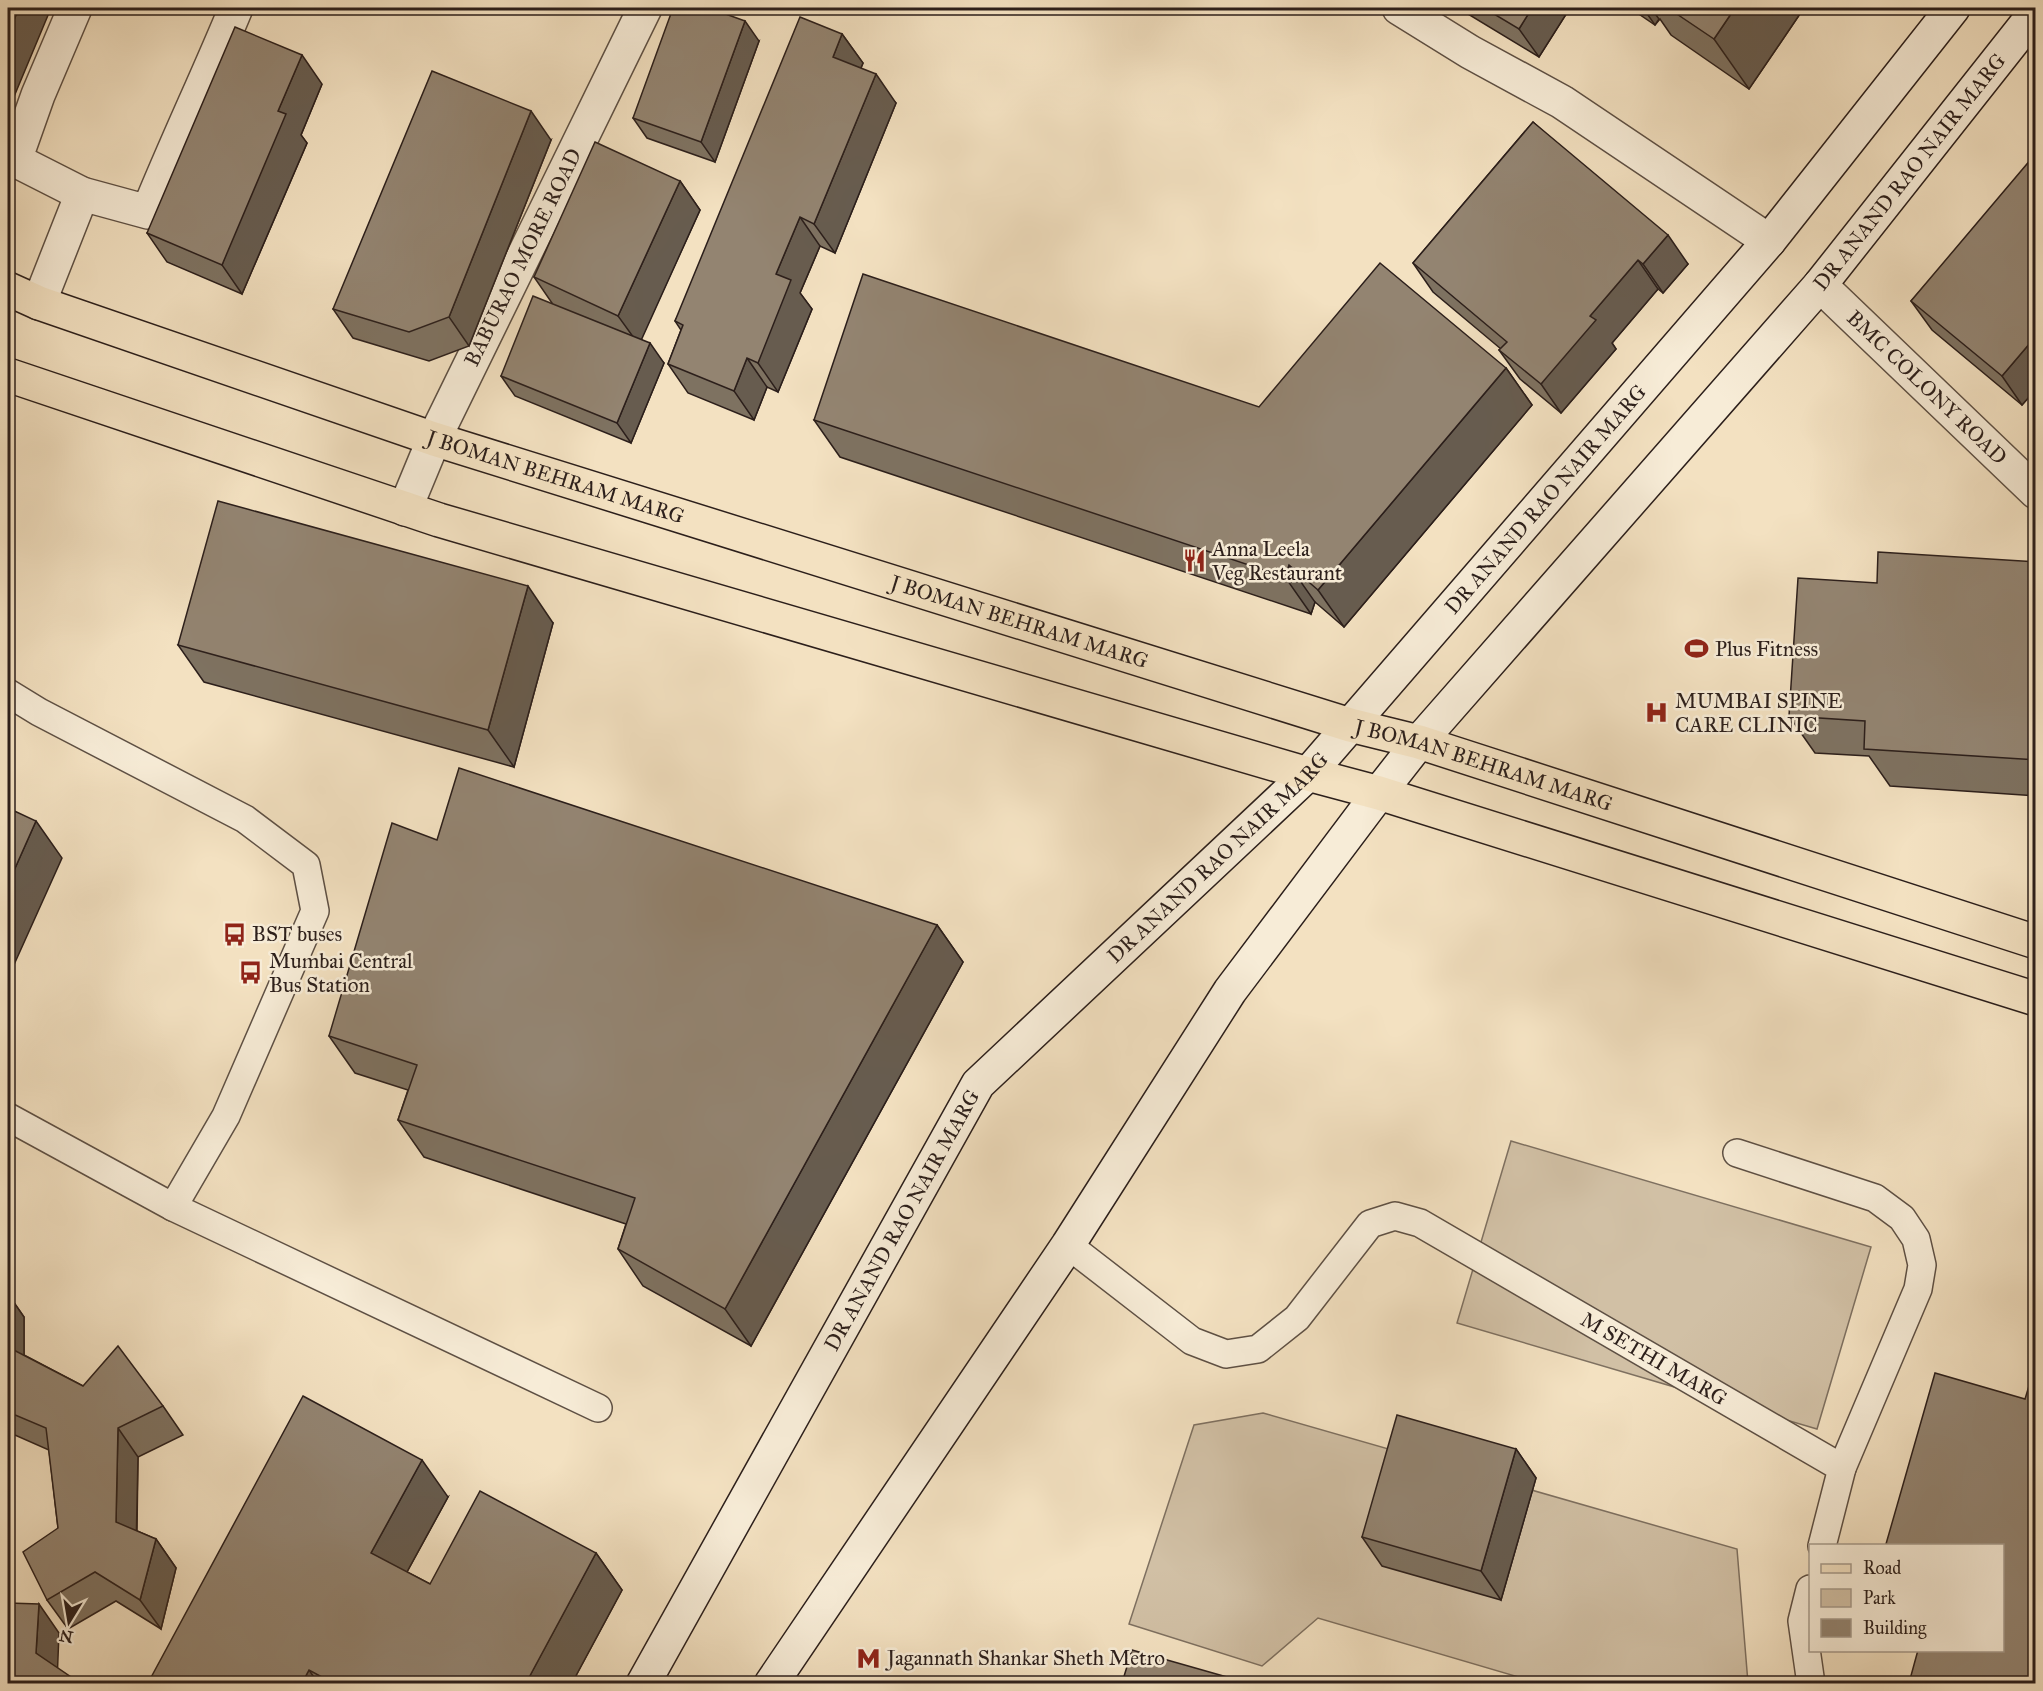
<svg xmlns="http://www.w3.org/2000/svg" width="2043" height="1691" font-family="'IM FELL Great Primer',serif">
	<rect width="100%" height="100%" fill="#f3e1c1"/>
	<filter id="stains"><feTurbulence type="fractalNoise" baseFrequency=".00333" numOctaves="4"/><feColorMatrix values="0 0 0 0 .2 0 0 0 0 .09 0 0 0 0 .02 0 0 0 .5 -.17"/></filter>
	<radialGradient id="worn" r=".72"><stop offset=".6" stop-color="#630" stop-opacity="0"/><stop offset="1" stop-color="#630" stop-opacity=".3"/></radialGradient>
	<g fill="#d1c0a5" stroke="#7e7060" stroke-width="1.5">
		<polygon points="1511,1141 1871,1247 1817,1429 1457,1323"/>
		<polygon points="1263,1413 1737,1549 1748,1683 1539,1683 1318,1618 1262,1666 1129,1624 1194,1425"/>
	</g>
	<g fill="none" stroke-linecap="round" stroke-linejoin="round">
		<defs>
			<g id="lane">
				<polyline points="8,693 39,712 245,819 306,865 315,911 226,1116 173,1207 598,1408"/>
				<polyline points="8,1117 173,1207"/>
				<polyline points="1737,1153 1875,1198 1902,1218 1916,1239 1922,1265 1918,1289 1842,1468"/>
				<path id="s1" d="M1068,1245L1192,1341L1226,1354L1258,1349L1297,1318L1370,1224L1395,1216L1420,1223L1842,1468L1822,1546"/>
				<polyline points="1810,1589 1802,1621 1811,1684"/>
			</g>
			<g id="street">
				<path d="M75,8L38,95L15,160L82,194L148,212C176,143 208,76 236,8"/>
				<polyline points="1399,8 1470,52 1562,102 1769,241"/>
				<path id="s2" d="M1820,285L2036,492"/>
				<polyline points="39,303 82,194"/>
				<path id="s3" d="M405,509L434,439L645,8"/>
			</g>
			<g id="secondary">
				<path id="s4" d="M643,1684L978,1084L1308,774L1769,241L1953,8"/>
				<path id="s5" d="M771,1684L1068,1245L1230,991L1379,793L1419,742L1820,285L2036,12"/>
			</g>
			<g id="primary">
				<path id="s6" d="M8,289L39,303L434,439L1350,725L1419,742L2036,942"/>
				<polyline points="8,375 439,520 1308,774 1379,793 2036,999"/>
			</g>
		</defs>
		<use href="#lane" stroke="#5e5044" stroke-width="30"/>
		<use href="#street" stroke="#5e5044" stroke-width="36"/>
		<use href="#secondary" stroke="#2c1f1b" stroke-width="36"/>
		<use href="#primary" stroke="#2c1f1b" stroke-width="36"/>
		<use href="#lane" stroke="#f7ecd7" stroke-width="27"/>
		<use href="#street" stroke="#f7ecd7" stroke-width="33"/>
		<use href="#secondary" stroke="#f7ecd7" stroke-width="33"/>
		<use href="#primary" stroke="#f3e1c1" stroke-width="33"/>
	</g>
	<g fill="#7e7261" stroke="#2c1f1b" stroke-width="1.5">
		<polygon points="1458,8 1570,8 1539,57"/>
		<polygon points="1630,8 1804,8 1749,89 1671,35 1660,19 1655,25"/>
		<polygon points="842,34 863,63 861,68 896,103 835,253 820,246 800,293 812,309 778,392 767,387 754,420 688,393 668,364 681,330 675,321"/>
		<polygon points="759,41 715,162 647,138 633,118"/>
		<polygon points="322,84 301,135 307,143 242,294 167,262 147,233"/>
		<polygon points="1533,122 1688,264 1663,293 1658,289 1612,343 1616,349 1561,413 1520,379 1499,350 1501,349 1433,292 1413,263"/>
		<polygon points="551,140 469,346 429,361 353,338 333,309"/>
		<polygon points="2036,160 2036,389 2022,405 1932,330 1911,301"/>
		<polygon points="680,181 700,210 641,339 664,363 631,443 515,396 501,376 552,303 534,277"/>
		<polygon points="1506,368 1532,405 1344,627 1315,602 1311,614 840,457 814,420 1259,407"/>
		<polygon points="2036,562 2036,796 1890,786 1869,756 1815,753 1789,716 1877,583"/>
		<polygon points="553,623 514,767 204,682 178,645"/>
		<polygon points="437,840 937,925 963,962 751,1346 643,1286 618,1249 626,1224 424,1157 398,1120 408,1090 355,1073 329,1036"/>
		<polygon points="8,1294 24,1317 24,1355 83,1386 163,1406 183,1435 138,1457 137,1531 156,1539 176,1568 161,1629 116,1601 68,1629 47,1600 58,1528 49,1450 8,1432"/>
		<polygon points="1516,1449 1536,1478 1501,1600 1382,1566 1362,1537"/>
		<polygon points="448,1497 407,1572 430,1584 596,1553 622,1590 572,1683 148,1683"/>
	</g>
	<g fill="#675c4f" stroke="#2c1f1b" stroke-width="1.5">
		<polygon points="19,8 51,8 8,111 8,34"/>
		<polygon points="1532,8 1570,8 1539,57 1519,29"/>
		<polygon points="1643,8 1651,8 1659,19 1655,25"/>
		<polygon points="1735,8 1804,8 1749,89 1714,39"/>
		<polygon points="745,21 759,41 715,162 701,142"/>
		<polygon points="842,34 863,63 853,86 833,57"/>
		<polygon points="302,55 322,84 301,135 307,143 242,294 222,265 278,111"/>
		<polygon points="876,74 896,103 835,253 814,224"/>
		<polygon points="531,111 551,140 469,346 449,317"/>
		<polygon points="680,181 700,210 639,345 618,316"/>
		<polygon points="800,217 820,246 800,293 812,309 778,392 758,363 776,274"/>
		<polygon points="1668,235 1688,264 1663,293 1643,264"/>
		<polygon points="1638,260 1658,289 1612,343 1616,349 1561,413 1541,384 1590,316"/>
		<polygon points="2036,336 2036,389 2022,405 2002,376"/>
		<polygon points="650,343 664,363 631,443 617,423"/>
		<polygon points="747,358 767,387 754,420 734,391"/>
		<polygon points="1506,368 1532,405 1344,627 1318,590"/>
		<polygon points="1289,565 1315,602 1311,614 1285,577"/>
		<polygon points="528,586 553,623 514,767 488,730"/>
		<polygon points="36,821 62,858 8,978 8,884"/>
		<polygon points="937,925 963,962 751,1346 725,1309"/>
		<polygon points="8,1294 24,1317 24,1374 8,1350"/>
		<polygon points="118,1428 138,1457 136,1551 116,1522"/>
		<polygon points="1516,1449 1536,1478 1501,1600 1481,1571"/>
		<polygon points="422,1460 448,1497 397,1590 371,1553"/>
		<polygon points="156,1539 176,1568 161,1629 140,1600"/>
		<polygon points="596,1553 622,1590 572,1683 526,1683"/>
		<polygon points="39,1604 59,1633 57,1682 36,1653"/>
		<polygon points="309,1670 318,1683 302,1683"/>
	</g>
	<g fill="#938471" stroke="#2c1f1b" stroke-width="1.5">
		<polygon points="8,8 19,8 8,34"/>
		<polygon points="673,8 709,8 745,21 701,142 633,118"/>
		<polygon points="1484,8 1532,8 1519,29"/>
		<polygon points="1668,8 1735,8 1714,39"/>
		<polygon points="800,17 842,34 833,57 876,74 814,224 800,217 776,274 791,280 758,363 747,358 734,391 668,364 683,325 675,321"/>
		<polygon points="235,27 302,55 278,111 286,114 222,265 147,233"/>
		<polygon points="432,71 531,111 449,317 409,332 333,309"/>
		<polygon points="1533,122 1668,235 1643,264 1638,260 1590,316 1596,320 1541,384 1499,350 1507,342 1413,263"/>
		<polygon points="595,142 680,181 618,316 534,277"/>
		<polygon points="2032,158 2036,160 2036,336 2002,376 1911,301"/>
		<polygon points="1380,263 1506,368 1318,590 1289,565 1285,577 814,420 863,274 1259,407"/>
		<polygon points="533,296 650,343 617,423 501,376"/>
		<polygon points="218,501 528,586 488,730 178,645"/>
		<polygon points="1878,552 2036,562 2036,760 1864,749 1865,721 1789,716 1798,578 1877,583"/>
		<polygon points="459,768 937,925 725,1309 618,1249 635,1198 398,1120 417,1065 329,1036 392,823 437,840"/>
		<polygon points="8,808 36,821 8,884"/>
		<polygon points="118,1346 163,1406 118,1428 116,1522 156,1539 140,1600 95,1572 47,1600 23,1552 58,1528 46,1428 8,1412 8,1347 83,1386"/>
		<polygon points="2036,1363 2036,1683 1909,1683 1918,1650 2002,1650 2002,1545 1890,1545 1886,1544 1935,1373 2025,1399"/>
		<polygon points="303,1396 422,1460 371,1553 430,1584 480,1491 596,1553 526,1683 333,1683 309,1670 302,1683 148,1683"/>
		<polygon points="1397,1415 1516,1449 1481,1571 1362,1537"/>
		<polygon points="8,1603 39,1604 36,1653 74,1679 72,1683 8,1683"/>
		<polygon points="1132,1650 1248,1683 1122,1683"/>
	</g>
	<defs>
		<symbol id="restaurant-bare" viewBox="-9 -9 18 18"><path d="M-5-6h1v4h1v-4h1v4h1v-4h1v5L-1.5 .5V6h-2V.5L-5-1ZM5-6V6H3V1.5H1.5Q1.5-4 5-6Z" fill="#8f2418" stroke="#f7ecd7" stroke-width="2.5" paint-order="stroke"/></symbol>
		<symbol id="stadium-bare" viewBox="-9 -9 18 18"><path d="M0-5a6.5 5 0 1 0 0 10a6.5 5 0 1 0 0-10ZM-3.5-1.8h7v3.6h-7Z" fill="#8f2418" stroke="#f7ecd7" stroke-width="2.5" paint-order="stroke"/></symbol>
		<symbol id="hospital-bare" viewBox="-9 -9 18 18"><path d="M-5-5h3v3.5h4V-5h3V5h-3V1.5h-4V5h-3Z" fill="#8f2418" stroke="#f7ecd7" stroke-width="2.5" paint-order="stroke"/></symbol>
		<symbol id="bus-bare" viewBox="-9 -9 18 18"><path d="M-5-6H5V4H4V6H2V4H-2V6H-4V4H-5ZM-3.5-4V0h7V-4ZM-3.5 1.2v1.5H-2V1.2ZM2 1.2v1.5H3.5V1.2Z" fill="#8f2418" stroke="#f7ecd7" stroke-width="2.5" paint-order="stroke"/></symbol>
		<symbol id="metro-bare" viewBox="-9 -9 18 18"><path d="M-5.5 5V-5H-3L0 0L3-5H5.5V5H3V-.5L0 4L-3-.5V5Z" fill="#8f2418" stroke="#f7ecd7" stroke-width="2.5" paint-order="stroke"/></symbol>
	</defs>
	<g fill-rule="evenodd">
		<use href="#restaurant-bare" x="1178" y="544" width="33" height="33"/>
		<use href="#stadium-bare" x="1680" y="632" width="33" height="33"/>
		<use href="#hospital-bare" x="1640" y="696" width="33" height="33"/>
		<use href="#bus-bare" x="218" y="918" width="33" height="33"/>
		<use href="#bus-bare" x="234" y="956" width="33" height="33"/>
		<use href="#metro-bare" x="852" y="1642" width="33" height="33"/>
	</g>
	<g text-anchor="middle" dominant-baseline="central" stroke-width="5" stroke-linejoin="round" paint-order="stroke">
		<g font-size="21" fill="#2c1f1b" stroke="#f7ecd7">
			<text stroke="none"><textPath href="#s5" startOffset="1896">DR ANAND RAO NAIR MARG</textPath></text>
			<text stroke="none"><textPath href="#s3" startOffset="278">BABURAO MORE ROAD</textPath></text>
			<text stroke="none"><textPath href="#s2" startOffset="148">BMC COLONY ROAD</textPath></text>
			<text stroke="none"><textPath href="#s6" startOffset="579">J BOMAN BEHRAM MARG</textPath></text>
			<text stroke="none"><textPath href="#s4" startOffset="1503">DR ANAND RAO NAIR MARG</textPath></text>
			<text stroke="none"><textPath href="#s6" startOffset="1065">J BOMAN BEHRAM MARG</textPath></text>
			<text stroke="none"><textPath href="#s6" startOffset="1551">J BOMAN BEHRAM MARG</textPath></text>
			<text stroke="none"><textPath href="#s4" startOffset="1017">DR ANAND RAO NAIR MARG</textPath></text>
			<text stroke="none"><textPath href="#s4" startOffset="531">DR ANAND RAO NAIR MARG</textPath></text>
			<text stroke="none"><textPath href="#s1" startOffset="717">M SETHI MARG</textPath></text>
		</g>
		<g font-size="21" fill="#2c1f1b" stroke="#f7ecd7" text-anchor="start">
			<text x="1212" y="549">Anna Leela<tspan x="1212" dy="24">Veg Restaurant</tspan></text>
			<text x="1715" y="649">Plus Fitness</text>
			<text x="1675" y="701">MUMBAI SPINE<tspan x="1675" dy="24">CARE CLINIC</tspan></text>
			<text x="252" y="934">BST buses</text>
			<text x="269" y="961">Mumbai Central<tspan x="269" dy="24">Bus Station</tspan></text>
			<text x="887" y="1658">Jagannath Shankar Sheth Metro</text>
		</g>
	</g>
	<rect width="2043" height="1691" fill="none" stroke="#f3e1c1" stroke-width="30"/>
	<rect x="9" y="9" width="2025" height="1673" fill="none" stroke="#2c1f1b" stroke-width="3"/>
	<rect x="15" y="15" width="2013" height="1661" fill="none" stroke="#2c1f1b" stroke-width="1.5"/>
	<rect x="1809" y="1544" width="195" height="108" fill="#f7ecd7" stroke="#a69a8c" stroke-width="1.5"/>
	<rect x="1821" y="1564" width="30" height="9" fill="#f3e1c1" stroke="#a69a8c" stroke-width="1.5"/>
	<text x="1863" y="1574" font-size="18" fill="#2c1f1b">Road</text>
	<rect x="1821" y="1589" width="30" height="18" fill="#d1c0a5" stroke="#a69a8c" stroke-width="1.5"/>
	<text x="1863" y="1604" font-size="18" fill="#2c1f1b">Park</text>
	<rect x="1821" y="1619" width="30" height="18" fill="#938471" stroke="#a69a8c" stroke-width="1.5"/>
	<text x="1863" y="1634" font-size="18" fill="#2c1f1b">Building</text>
	<g transform="translate(69 1622) rotate(191)" stroke="#f7ecd7" stroke-width="4.5" paint-order="stroke">
	<path d="M0-4.5L10 22L0 15L-10 22Z" fill="#2c1f1b"/>
	<text y="-9" font-size="16" font-weight="bold" text-anchor="middle" fill="#2c1f1b">N</text>
	</g>
	<rect width="100%" height="100%" filter="url(#stains)"/>
	<rect width="100%" height="100%" fill="url(#worn)"/>
</svg>
